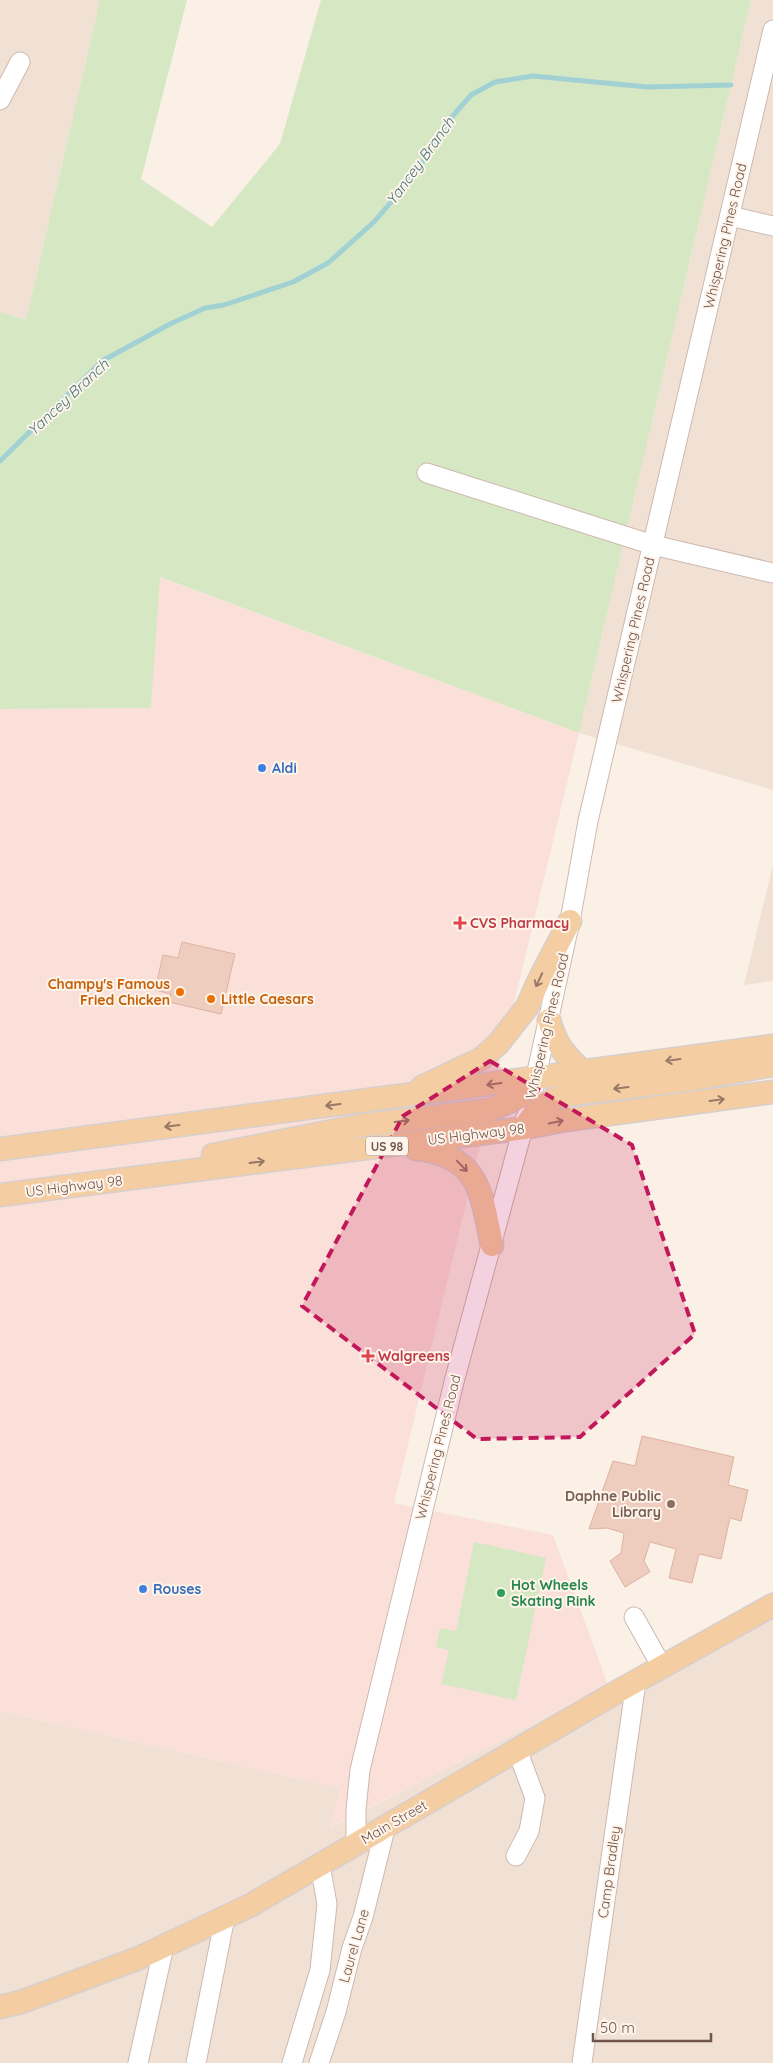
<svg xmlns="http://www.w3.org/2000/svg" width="773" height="2063" font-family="Quicksand,sans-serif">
	<rect width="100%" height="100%" fill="#faf0e5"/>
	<g fill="#f1e1d4">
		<polygon points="0,0 100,0 26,320 0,312"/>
		<polygon points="751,0 773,0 773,790 579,733"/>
		<polygon points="773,864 773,981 744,985"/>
		<polygon points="773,1591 773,2063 0,2063 0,1711 340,1788 330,1828 608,1685"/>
	</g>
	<polygon fill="#fae0d9" points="159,577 579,733 394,1503 553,1535 608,1685 329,1828 340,1788 0,1711 0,709 151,708"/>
	<g fill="#d6e7c4">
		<polygon points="100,0 187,0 141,179 212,227 280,144 321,0 751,0 579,733 160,577 151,708 0,709 0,312 26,320"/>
		<polygon points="474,1542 546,1558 516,1700 441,1684 449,1650 436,1647 440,1628 456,1631"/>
	</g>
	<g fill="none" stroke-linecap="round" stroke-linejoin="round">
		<polyline stroke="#a2d1d3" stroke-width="5" points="0,461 102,361 170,324 205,308 224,305 293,282 328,263 374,222 414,175 451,118 471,95 495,82 533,76 647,87 731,85"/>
	</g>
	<g fill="#eeccbe" stroke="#dfb2a0">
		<polygon points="182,942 235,954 221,1014 169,1002 171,994 155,990 163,955 178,958"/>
		<polygon points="642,1436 734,1457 728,1485 748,1490 741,1521 730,1518 721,1559 699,1554 692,1583 669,1578 676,1549 650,1542 644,1561 650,1572 625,1587 610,1561 621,1553 624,1533 607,1528 589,1529 613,1461 635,1466"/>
	</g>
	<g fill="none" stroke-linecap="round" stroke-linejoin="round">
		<defs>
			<g id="minor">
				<polyline points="0,100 20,62"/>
				<polyline points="730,216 773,226"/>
				<polyline points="427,473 653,545 773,573"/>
				<polyline points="533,1090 570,921 588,821 773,30"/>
				<polyline points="634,1617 662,1667"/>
				<polyline points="356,1844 356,1810 360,1770 455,1378 526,1117"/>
				<polyline points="516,1856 529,1831 535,1798 518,1752"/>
				<polyline points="138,2063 164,1946"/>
				<polyline points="196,2063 225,1917"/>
				<polyline points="292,2063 320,1970 327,1904 320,1865"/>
				<polyline points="319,2063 336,2012 352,1948 363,1917 385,1829"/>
				<polyline points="582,2063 636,1682"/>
			</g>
			<g id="major">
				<path d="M549,1020C556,1045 564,1054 583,1072"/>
				<polyline points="422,1087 481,1059 498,1044 527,1007 540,978 570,921"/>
				<path d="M524,1128C536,1109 542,1103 564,1095L693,1079L773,1065"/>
				<polyline points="0,1149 773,1046"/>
				<path d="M416,1149C479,1155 481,1192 492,1245"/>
				<polyline points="213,1155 363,1125 490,1110 518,1098 535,1079"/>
				<polyline points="0,1195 524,1128 565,1120 773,1092"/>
				<polyline points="0,2007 21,2002 139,1958 251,1905 615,1693 773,1605"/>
			</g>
		</defs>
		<use href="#minor" stroke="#cdb9af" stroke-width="21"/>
		<use href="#major" stroke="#d7cfcd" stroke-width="25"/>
		<use href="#minor" stroke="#fff" stroke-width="19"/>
		<use href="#major" stroke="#f4cda2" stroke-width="22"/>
	</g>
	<defs><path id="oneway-shaft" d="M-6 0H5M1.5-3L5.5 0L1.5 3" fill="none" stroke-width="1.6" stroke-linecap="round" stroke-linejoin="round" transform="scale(1.25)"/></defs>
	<g stroke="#987966">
		<use href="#oneway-shaft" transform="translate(539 980) rotate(115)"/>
		<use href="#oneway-shaft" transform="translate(673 1060) rotate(172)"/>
		<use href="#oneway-shaft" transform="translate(494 1084) rotate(172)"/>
		<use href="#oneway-shaft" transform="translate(621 1088) rotate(173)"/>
		<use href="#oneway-shaft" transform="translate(717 1100) rotate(-8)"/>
		<use href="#oneway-shaft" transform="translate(333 1105) rotate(173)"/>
		<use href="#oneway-shaft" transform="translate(402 1121) rotate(-7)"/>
		<use href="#oneway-shaft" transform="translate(556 1122) rotate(-11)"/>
		<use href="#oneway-shaft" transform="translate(172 1126) rotate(173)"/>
		<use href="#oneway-shaft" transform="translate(257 1162) rotate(-7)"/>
		<use href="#oneway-shaft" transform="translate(462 1166) rotate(46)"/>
	</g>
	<path fill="#c2185b" fill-opacity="0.2" stroke="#c2185b" stroke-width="4" stroke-dasharray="10 6" stroke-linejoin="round" d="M490,1061L632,1145L695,1334L580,1437L477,1439L302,1306L403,1116Z"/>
	<g fill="#3f7fe0" stroke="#fef4ea" stroke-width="2">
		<circle cx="262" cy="768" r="5"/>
		<circle cx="143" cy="1589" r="5"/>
	</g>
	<g fill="#e0444e" stroke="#fef4ea" stroke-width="2">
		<path d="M457.5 915.5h5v5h5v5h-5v5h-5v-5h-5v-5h5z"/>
		<path d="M365.5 1348.5h5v5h5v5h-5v5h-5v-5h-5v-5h5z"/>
	</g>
	<g fill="#e8710a" stroke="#fef4ea" stroke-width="2">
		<circle cx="180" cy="992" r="5"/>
		<circle cx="211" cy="999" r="5"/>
	</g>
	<circle fill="#8d6e63" stroke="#fef4ea" stroke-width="2" cx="671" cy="1504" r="5"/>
	<circle fill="#2e9e5b" stroke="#fef4ea" stroke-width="2" cx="501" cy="1593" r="5"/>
	<g text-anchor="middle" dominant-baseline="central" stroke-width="4" stroke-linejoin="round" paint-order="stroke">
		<rect fill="#fef4ea" stroke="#9b857b" stroke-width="1" x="366" y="1136.5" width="42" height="19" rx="4"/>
		<g font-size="12" font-weight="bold" fill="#71554c">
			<text x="387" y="1146">US 98</text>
		</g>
		<g font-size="14" fill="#71554c" stroke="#fef4ea">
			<text transform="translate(725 236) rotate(-77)">Whispering Pines Road</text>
			<text transform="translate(633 630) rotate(-77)">Whispering Pines Road</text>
			<text transform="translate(547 1026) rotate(-77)">Whispering Pines Road</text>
			<text transform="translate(476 1134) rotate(-7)">US Highway 98</text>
			<text transform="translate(74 1186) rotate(-7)">US Highway 98</text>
			<text transform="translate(438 1447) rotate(-76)">Whispering Pines Road</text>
			<text transform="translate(394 1822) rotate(-30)">Main Street</text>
			<text transform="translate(609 1872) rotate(-82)">Camp Bradley</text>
			<text transform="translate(354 1946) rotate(-74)">Laurel Lane</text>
		</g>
		<g font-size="14" font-weight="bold" fill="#366cbe" stroke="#fef4ea" text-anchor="start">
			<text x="272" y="768">Aldi</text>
			<text x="153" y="1589">Rouses</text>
		</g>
		<g font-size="14" font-weight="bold" fill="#be3a42" stroke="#fef4ea" text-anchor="start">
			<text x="470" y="923">CVS Pharmacy</text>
			<text x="378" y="1356">Walgreens</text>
		</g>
		<g font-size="14" font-weight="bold" fill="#c56008" stroke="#fef4ea" text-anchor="end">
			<text x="170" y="984">Champy's Famous<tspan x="170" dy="16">Fried Chicken</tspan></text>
			<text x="221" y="999" text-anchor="start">Little Caesars</text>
		</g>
		<g font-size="14" font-weight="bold" fill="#785e54" stroke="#fef4ea" text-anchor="end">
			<text x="661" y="1496">Daphne Public<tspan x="661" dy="16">Library</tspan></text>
		</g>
		<g font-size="14" font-weight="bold" fill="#27864d" stroke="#fef4ea" text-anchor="start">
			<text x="511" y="1585">Hot Wheels<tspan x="511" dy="16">Skating Rink</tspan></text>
		</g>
		<g font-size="15" font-style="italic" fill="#44797c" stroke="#fef4ea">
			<text transform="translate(420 161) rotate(-54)">Yancey Branch</text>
			<text transform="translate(68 397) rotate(-43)">Yancey Branch</text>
		</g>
	</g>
	<path d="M593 2033v8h118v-8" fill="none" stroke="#71554c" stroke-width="2.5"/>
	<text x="600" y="2033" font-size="15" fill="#71554c" stroke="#fef4ea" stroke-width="4" paint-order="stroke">50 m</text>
</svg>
